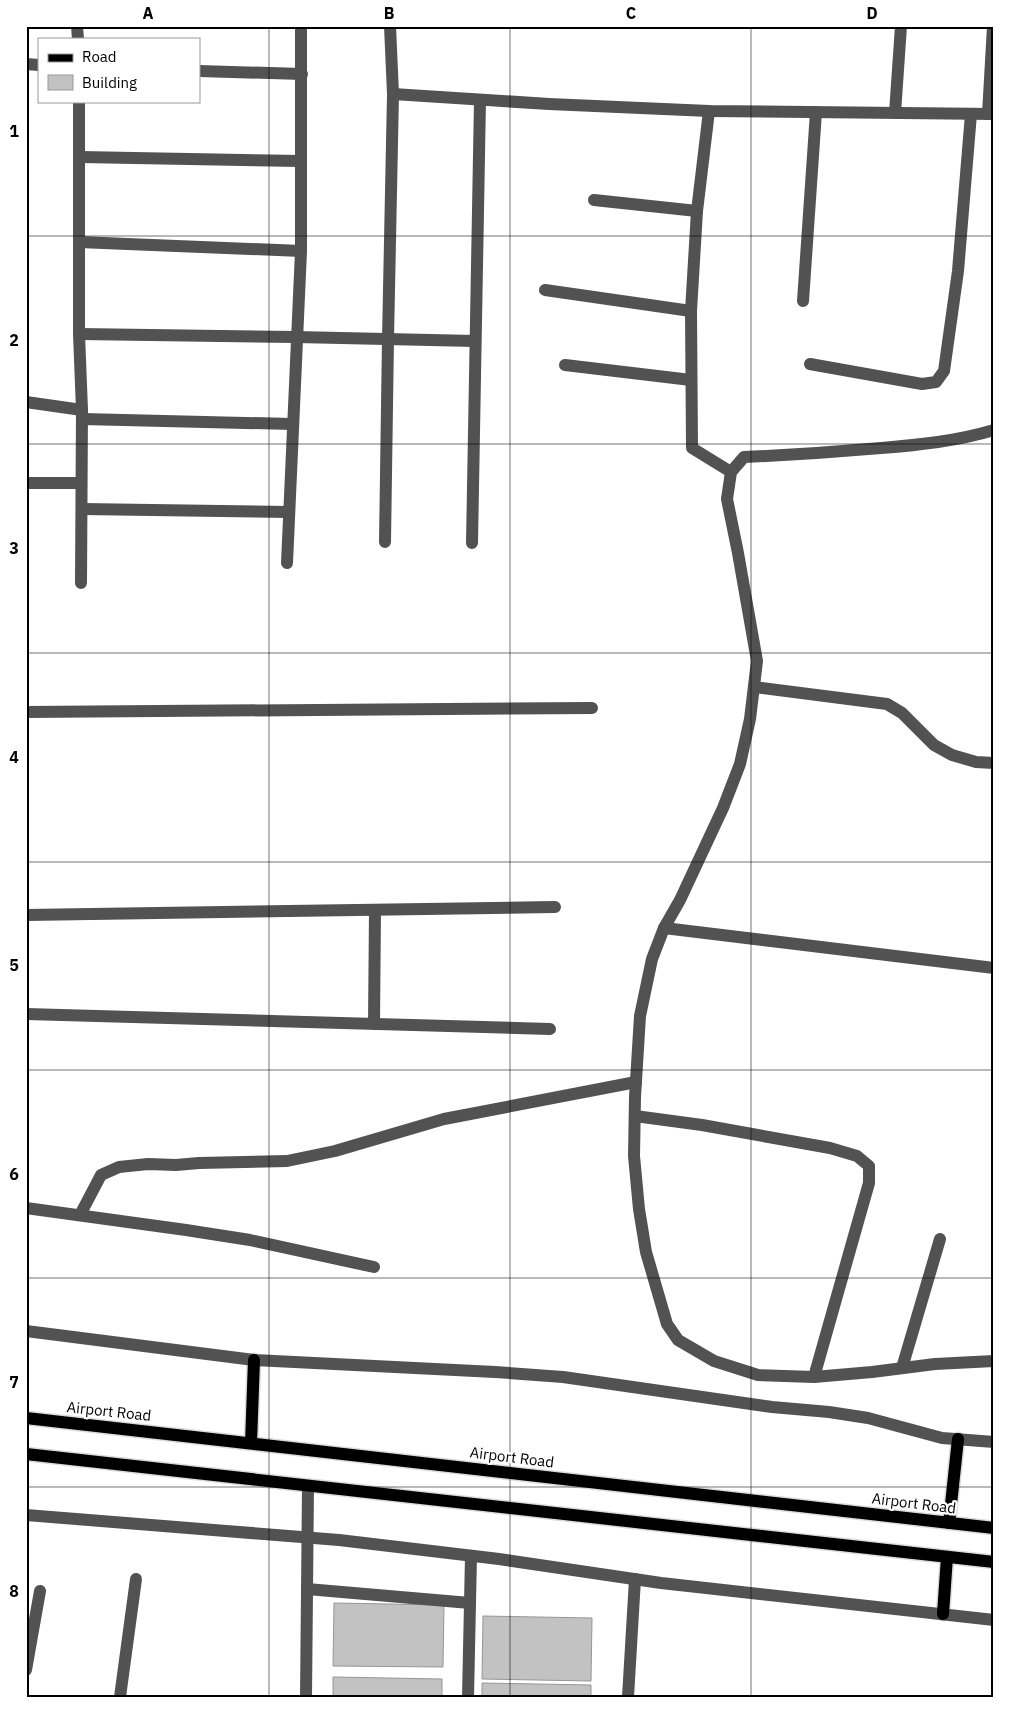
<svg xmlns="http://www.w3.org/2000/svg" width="1020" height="1723" font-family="'IBM Plex Sans',sans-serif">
	<rect width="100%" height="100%" fill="#fff"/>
	<g fill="#c2c2c2" stroke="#969696">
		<polygon points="334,1603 444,1605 443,1667 333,1666"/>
		<polygon points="483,1616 592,1618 591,1681 482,1679"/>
		<polygon points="333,1677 442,1679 442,1697 333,1697"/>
		<polygon points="482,1683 591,1685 591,1697 482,1697"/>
	</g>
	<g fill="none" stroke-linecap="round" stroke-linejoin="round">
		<defs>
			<g id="major">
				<polyline points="26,1418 994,1528"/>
				<polyline points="251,1443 254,1360"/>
				<polyline points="26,1454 994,1562"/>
				<polyline points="949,1523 958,1439"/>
				<polyline points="943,1614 947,1557"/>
			</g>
		</defs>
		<use href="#major" stroke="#dbdbdb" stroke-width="15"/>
		<g stroke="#525252" stroke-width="12">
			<polyline points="77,26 78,39"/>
			<polyline points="26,64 39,65"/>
			<polyline points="199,71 302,74"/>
			<polyline points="393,94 549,104 709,111 994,114"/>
			<polyline points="79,101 79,334 82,410 81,583"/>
			<polyline points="709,111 697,211 691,311 692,448 731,472"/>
			<polyline points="895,113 901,26"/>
			<polyline points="988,114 993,26"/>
			<polyline points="80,157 301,161"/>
			<polyline points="594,200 697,211"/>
			<polyline points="79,242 301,251"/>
			<polyline points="545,290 691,311"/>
			<polyline points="803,301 816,112"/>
			<polyline points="79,334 296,337 475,341"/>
			<polyline points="810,364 922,384 936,382 944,371 958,271 971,114"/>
			<polyline points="565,365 691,380"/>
			<polyline points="26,402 82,410"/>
			<polyline points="82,419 292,424"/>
			<path d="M994,430C957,441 919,445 881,448C835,452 789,455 744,457L731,472L727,499L738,553L757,661L750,719L740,764L723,808L680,900L664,928L652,959L640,1016L635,1097L634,1156L639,1209L646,1252L667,1324L678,1340L714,1361L758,1375L814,1377L872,1372L935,1364L994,1361"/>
			<polyline points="26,483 81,483"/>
			<polyline points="82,509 288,512"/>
			<polyline points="385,542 388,339 393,94 390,26"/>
			<polyline points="472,543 480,100"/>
			<polyline points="287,563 301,251 301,26"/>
			<polyline points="754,687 887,704 902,713 934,745 952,755 976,762 994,763"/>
			<polyline points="26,712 592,708"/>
			<polyline points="26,915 555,907"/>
			<polyline points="664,928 994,968"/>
			<polyline points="26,1014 550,1029"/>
			<polyline points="374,1024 375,910"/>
			<polyline points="635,1116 702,1125 830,1148 857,1156 869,1166 869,1183 814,1377"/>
			<polyline points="26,1208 186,1230 250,1240 374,1267"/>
			<polyline points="80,1215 101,1175 119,1167 148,1164 176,1165 199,1163 287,1161 335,1151 444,1119 636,1082"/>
			<polyline points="26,1331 254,1360 495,1372 563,1377 772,1407 829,1412 868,1418 942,1438 994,1442"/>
			<polyline points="902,1368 940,1239"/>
			<polyline points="26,1515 339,1540 499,1559 661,1583 994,1620"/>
			<polyline points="307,1589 470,1603"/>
			<polyline points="26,1670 40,1591"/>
			<polyline points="120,1697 136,1579"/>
			<polyline points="306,1697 308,1486"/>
			<polyline points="468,1697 471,1556"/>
			<polyline points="628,1697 635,1579"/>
		</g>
		<use href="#major" stroke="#000" stroke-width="12"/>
	</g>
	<path fill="none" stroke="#000" stroke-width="1" stroke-opacity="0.55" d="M269,26V1697M510,26V1697M751,26V1697M26,236H994M26,444H994M26,653H994M26,862H994M26,1070H994M26,1278H994M26,1487H994"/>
	<g text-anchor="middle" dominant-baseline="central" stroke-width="4.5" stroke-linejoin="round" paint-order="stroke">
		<g font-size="15" fill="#000" stroke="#fff">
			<text transform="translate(109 1411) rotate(6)">Airport Road</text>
			<text transform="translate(512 1457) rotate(7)">Airport Road</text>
			<text transform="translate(914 1503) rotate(7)">Airport Road</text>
		</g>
	</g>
	<rect width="1020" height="1723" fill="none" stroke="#ffffff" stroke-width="55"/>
	<rect x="38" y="38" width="162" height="65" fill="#ffffff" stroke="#999999"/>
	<rect x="48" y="54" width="25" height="8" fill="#000000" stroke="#999999"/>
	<text x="82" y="62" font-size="15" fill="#000000">Road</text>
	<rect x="48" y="75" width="25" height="15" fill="#c2c2c2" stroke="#999999"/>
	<text x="82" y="88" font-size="15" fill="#000000">Building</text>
	<rect x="28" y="28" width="964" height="1668" fill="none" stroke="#000" stroke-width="2"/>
	<g font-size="16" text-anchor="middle" font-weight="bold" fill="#000">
		<text x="148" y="19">A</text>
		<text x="389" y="19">B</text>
		<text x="631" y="19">C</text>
		<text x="872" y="19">D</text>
		<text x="14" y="137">1</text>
		<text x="14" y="346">2</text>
		<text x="14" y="554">3</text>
		<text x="14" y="763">4</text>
		<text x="14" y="971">5</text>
		<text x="14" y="1180">6</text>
		<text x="14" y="1388">7</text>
		<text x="14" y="1597">8</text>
	</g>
</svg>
